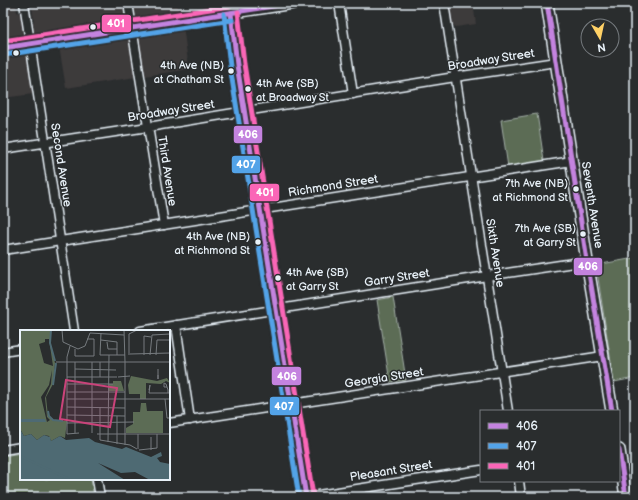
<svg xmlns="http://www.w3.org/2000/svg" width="638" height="500" font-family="'Balsamiq Sans',sans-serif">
	<rect width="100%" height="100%" fill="#2a2d2e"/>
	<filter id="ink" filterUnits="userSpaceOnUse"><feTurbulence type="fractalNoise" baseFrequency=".025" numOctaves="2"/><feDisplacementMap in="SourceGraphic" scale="8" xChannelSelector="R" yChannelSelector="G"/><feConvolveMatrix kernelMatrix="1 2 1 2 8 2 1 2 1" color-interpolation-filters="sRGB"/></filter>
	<g filter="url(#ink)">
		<g fill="#3e3a3b">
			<polygon points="3,3 15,3 17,12 22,14 26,34 22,39 3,42"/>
			<polygon points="31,3 122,3 123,6 126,12 127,18 125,20 118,24 38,36 35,35 32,33 31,26 34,21 32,8 31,8 29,10 28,9"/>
			<polygon points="135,3 177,3 179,13 142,19 138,18 135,16 134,11"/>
			<polygon points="448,3 473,3 476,24 456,27 450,23"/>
			<polygon points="183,26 189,69 145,76 139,42 139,38 141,35 146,32"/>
			<polygon points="122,36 128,38 130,41 136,77 66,88 59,46"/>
			<polygon points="19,53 23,53 26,56 28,59 33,94 3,98 3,55"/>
		</g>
		<g fill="#5c6c55" stroke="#a2aea6">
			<polygon points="537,114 544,161 508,167 501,120"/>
			<polygon points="635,258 635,378 614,382 596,265"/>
			<polygon points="393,297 406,380 390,382 377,300"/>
			<polygon points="21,453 21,479 91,479 94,497 3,497 3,456"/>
		</g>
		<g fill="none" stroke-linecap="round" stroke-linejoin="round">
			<defs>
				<g id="street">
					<polyline points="24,3 74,331"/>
					<polyline points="128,3 164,225"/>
					<polyline points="230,3 237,65 306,497"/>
					<polyline points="339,3 353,94"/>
					<polyline points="444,3 508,411"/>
					<polyline points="3,149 148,127 455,77 556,62"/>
					<polyline points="3,250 572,161"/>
					<polyline points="176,325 190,420"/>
					<polyline points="140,331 487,276 587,261"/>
					<polyline points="3,352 21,349"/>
					<polyline points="169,423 603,356"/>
					<polyline points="3,450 21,447"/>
					<polyline points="97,479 100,497"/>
					<polyline points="519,481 521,497"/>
					<polyline points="305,497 481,470"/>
				</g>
				<g id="secondary">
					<polyline points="547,3 587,261 612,411"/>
					<polyline points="3,48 293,3"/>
					<polyline points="619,450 626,497"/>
				</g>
			</defs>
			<use href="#street" stroke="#e8f1f8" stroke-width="11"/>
			<use href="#secondary" stroke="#e8f1f8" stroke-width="14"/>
			<use href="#street" stroke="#2a2d2e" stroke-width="8"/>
			<use href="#secondary" stroke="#2a2d2e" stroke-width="11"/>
			<defs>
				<g id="bus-1">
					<polyline points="547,3 587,261 612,411"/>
					<polyline points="231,13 237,65 306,497"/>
					<polyline points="3,48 293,3"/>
					<polyline points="619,450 626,497"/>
				</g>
				<g id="bus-2">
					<polyline points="224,14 230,66 299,497"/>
					<polyline points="4,55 232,20"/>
				</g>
				<g id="bus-3">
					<polyline points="238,12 244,64 313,496"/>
					<polyline points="3,41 230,6"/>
				</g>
			</defs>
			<use href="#bus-1" stroke="#2a2d2e" stroke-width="8"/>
			<use href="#bus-2" stroke="#2a2d2e" stroke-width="8"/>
			<use href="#bus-3" stroke="#2a2d2e" stroke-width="8"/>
			<use href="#bus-1" stroke="#c483df" stroke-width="5"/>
			<use href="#bus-2" stroke="#53a3e8" stroke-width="5"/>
			<use href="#bus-3" stroke="#fa66b7" stroke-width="5"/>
		</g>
	</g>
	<g fill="#e8f1f8" stroke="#2a2d2e" stroke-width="1.5">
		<circle cx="93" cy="27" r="3.5"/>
		<circle cx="16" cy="53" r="3.5"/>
		<circle cx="231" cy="71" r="3.5"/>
		<circle cx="248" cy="89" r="3.5"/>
		<circle cx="576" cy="189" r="3.5"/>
		<circle cx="583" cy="234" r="3.5"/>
		<circle cx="258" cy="242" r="3.5"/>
		<circle cx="278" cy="278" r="3.5"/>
	</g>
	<g text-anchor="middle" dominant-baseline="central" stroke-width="3" stroke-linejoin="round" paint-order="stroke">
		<g font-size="11" fill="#e8f1f8" stroke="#2a2d2e" text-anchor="end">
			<text x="224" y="65">4th Ave (NB)<tspan x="224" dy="14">at Chatham St</tspan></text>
			<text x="256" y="83" text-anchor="start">4th Ave (SB)<tspan x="256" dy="14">at Broadway St</tspan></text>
			<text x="568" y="183">7th Ave (NB)<tspan x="568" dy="14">at Richmond St</tspan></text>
			<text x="576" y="228">7th Ave (SB)<tspan x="576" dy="14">at Garry St</tspan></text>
			<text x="250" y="236">4th Ave (NB)<tspan x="250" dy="14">at Richmond St</tspan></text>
			<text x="286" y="272" text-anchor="start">4th Ave (SB)<tspan x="286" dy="14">at Garry St</tspan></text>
		</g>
		<g font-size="12" fill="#e8f1f8" stroke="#2a2d2e">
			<text transform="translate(491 60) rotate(-9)">Broadway Street</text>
			<text transform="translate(171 111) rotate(-9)">Broadway Street</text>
			<text transform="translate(61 165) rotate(81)">Second Avenue</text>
			<text transform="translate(167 171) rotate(81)">Third Avenue</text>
			<text transform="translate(333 186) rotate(-9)">Richmond Street</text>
			<text transform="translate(592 205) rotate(81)">Seventh Avenue</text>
			<text transform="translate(495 253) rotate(81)">Sixth Avenue</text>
			<text transform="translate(397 278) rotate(-9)">Garry Street</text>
			<text transform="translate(384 378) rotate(-9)">Georgia Street</text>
			<text transform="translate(391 471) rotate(-9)">Pleasant Street</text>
		</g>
	</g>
	<g transform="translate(20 330)">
		<rect width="150" height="150" fill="#2a2d2e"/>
		<path d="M0,0H30V13L35,33L33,54L26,67L28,86L34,91H47L45,108L40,106L31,111L29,106L24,105L17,110L11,104L4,106L0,99ZM25,9H29L33,36L24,33L19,14L25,12ZM32,40L31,54L25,68L27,87L30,90L27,92L21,67L29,55ZM111,46L137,51L147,48L150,53L146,51L141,54L126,53V69H120V64H109L108,55ZM93,51H101L104,61H89V54H93ZM121,73H126L127,81H143V103H106V98L113,94V82H120Z" fill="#5c6c55" fill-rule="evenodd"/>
		<path d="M0,89H25L26,92H0ZM0,99L4,106L11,104L17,110L24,105L30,107L31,111L40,106L46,110L69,108L75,112L102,119L106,117L131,127L141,122L142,126L137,128L140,132L150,134V150H130L115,142L101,143L78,133L105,150H0Z" fill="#4e6a73"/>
		<path fill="none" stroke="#4e6a73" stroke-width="2" d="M31,0L30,13L35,31M33,55L36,33M28,81L29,86L33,90L43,91M0,126L51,150"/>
		<path fill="none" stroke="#767b7f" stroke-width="1" d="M42,0L43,12L58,19L65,16L70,3L104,5M104,0L105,32H150M81,3L80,25H105M81,10L97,12V25M87,12L88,19H97M50,16L47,27V104L59,103M55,19V26H74V9H67M110,24L150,23M109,25V4L117,0M124,25V6L131,7M130,25L132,5L150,4M136,25L137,10H150V23M36,32H105V115M80,32V47M55,39L96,40M138,45V49V39M47,47H97M98,47L110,46M47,54H93M147,57H144V53L146,54L148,60V63M129,60L130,55L129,63H150M47,62H105M47,69H150M145,69L147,88H150M47,77L105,78M80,77V110L110,115L117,119M47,85L105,86M47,93L114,92M55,103V32M72,103V32M77,104H150M118,104V119M88,112L89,25M97,114V86M119,120L137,118V104M131,120V107"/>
		<path fill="#ca437a" fill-opacity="0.15" stroke="#ca437a" stroke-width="2" d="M46,50L97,58L90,97L40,89Z"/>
		<rect width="150" height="150" fill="none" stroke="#e8f1f8" stroke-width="2"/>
	</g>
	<g stroke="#2a2d2e" stroke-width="1.5">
		<rect x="101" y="14" width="31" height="19" rx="4" fill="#fa66b7"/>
		<rect x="233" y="125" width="30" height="19" rx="4" fill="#c483df"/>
		<rect x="231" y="155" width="30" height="19" rx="4" fill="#53a3e8"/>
		<rect x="249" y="183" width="31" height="19" rx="4" fill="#fa66b7"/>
		<rect x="573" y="257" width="30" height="19" rx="4" fill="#c483df"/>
		<rect x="271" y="366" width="31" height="20" rx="4" fill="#c483df"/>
		<rect x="269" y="396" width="31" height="20" rx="4" fill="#53a3e8"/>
	</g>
	<g font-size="11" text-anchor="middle" font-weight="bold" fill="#fff">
		<text x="116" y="27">401</text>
		<text x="248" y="138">406</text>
		<text x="246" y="168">407</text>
		<text x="265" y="196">401</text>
		<text x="588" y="270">406</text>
		<text x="287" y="380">406</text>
		<text x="284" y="410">407</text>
	</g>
	<rect width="638" height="500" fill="none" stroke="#2a2d2e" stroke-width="16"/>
	<rect x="8" y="8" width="622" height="484" fill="none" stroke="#e8f1f8" stroke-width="1.5" filter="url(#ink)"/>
	<rect x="480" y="410" width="140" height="72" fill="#2a2d2e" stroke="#767b7f"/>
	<rect x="488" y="423" width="20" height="6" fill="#c483df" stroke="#767b7f"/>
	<text x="516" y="430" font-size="12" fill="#e8f1f8">406</text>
	<rect x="488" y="443" width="20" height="6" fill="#53a3e8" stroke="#767b7f"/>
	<text x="516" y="450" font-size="12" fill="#e8f1f8">407</text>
	<rect x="488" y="463" width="20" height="6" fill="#fa66b7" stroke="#767b7f"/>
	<text x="516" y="470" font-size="12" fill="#e8f1f8">401</text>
	<g transform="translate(600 38) rotate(171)"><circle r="19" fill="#2a2d2e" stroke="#767b7f"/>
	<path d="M0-3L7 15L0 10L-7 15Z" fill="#ffd166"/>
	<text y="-6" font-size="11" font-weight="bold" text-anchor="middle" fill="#e8f1f8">N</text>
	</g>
</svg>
